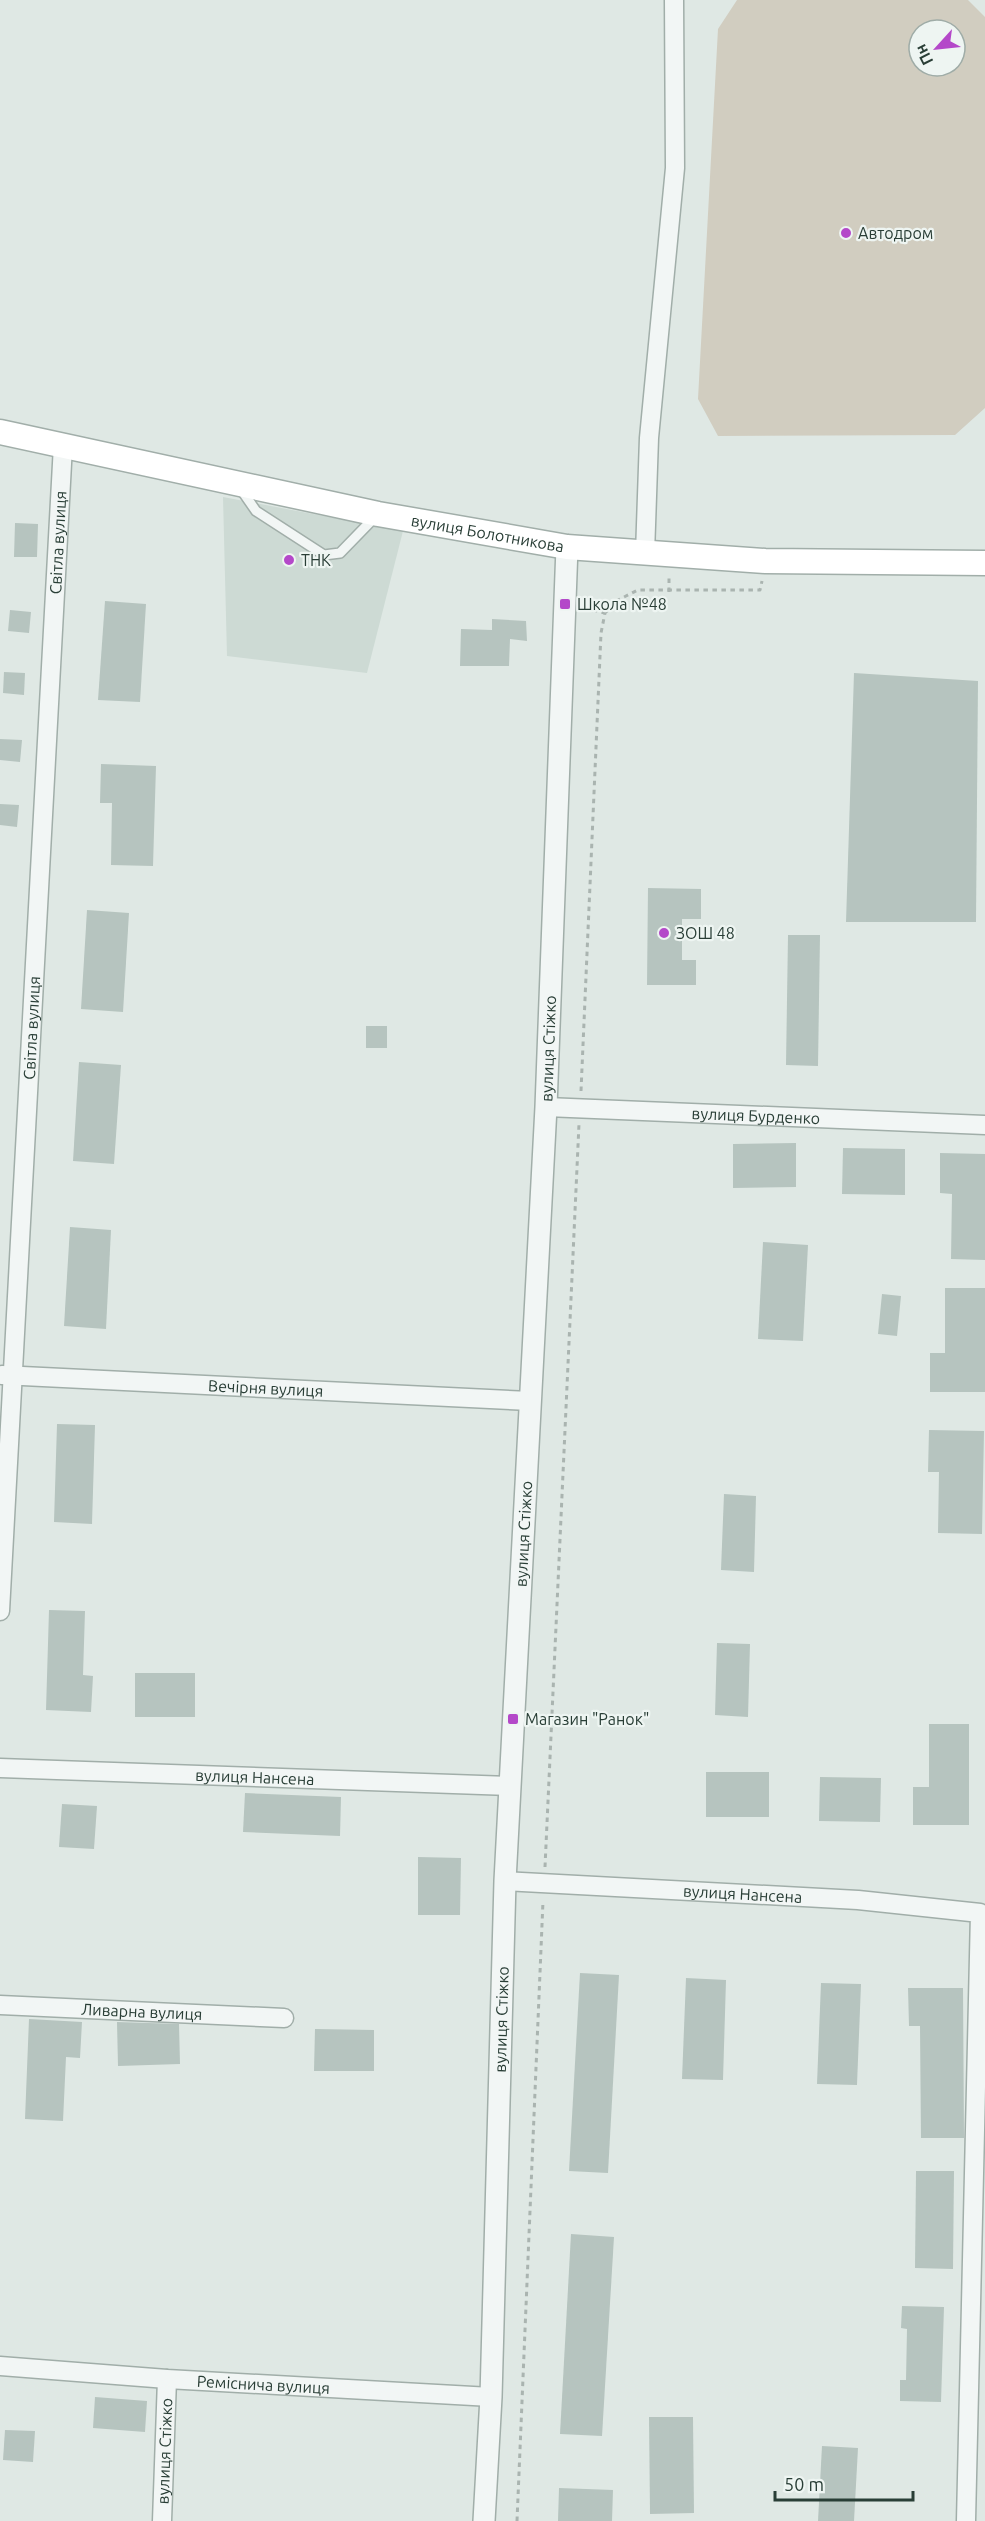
<svg xmlns="http://www.w3.org/2000/svg" width="985" height="2521" font-family="Ubuntu,sans-serif">
	<rect width="100%" height="100%" fill="#dfe8e4"/>
	<polygon fill="#cddad4" points="223,497 403,531 367,673 227,656"/>
	<path fill="#d1cdc0" fill-rule="evenodd" d="M737,0H968L985,17V408L955,435L718,436L698,399L718,29ZM919,30H955V66H919Z"/>
	<g fill="#b6c4bf">
		<polygon points="15,523 38,524 37,557 14,557"/>
		<polygon points="105,601 146,604 140,702 98,700"/>
		<polygon points="10,610 31,612 29,633 8,631"/>
		<polygon points="492,619 526,621 527,641 510,639 509,666 460,666 461,629 492,630"/>
		<polygon points="4,672 25,673 24,695 3,693"/>
		<polygon points="854,673 978,681 976,922 846,922"/>
		<polygon points="0,739 22,740 20,762 0,760"/>
		<polygon points="101,764 156,766 153,866 111,865 112,803 100,803"/>
		<polygon points="0,804 19,805 17,827 0,825"/>
		<polygon points="648,888 701,889 701,919 682,919 682,960 696,960 696,985 647,985"/>
		<polygon points="87,910 129,913 123,1012 81,1009"/>
		<polygon points="788,935 820,935 818,1066 786,1065"/>
		<rect x="366" y="1026" width="21" height="22"/>
		<polygon points="79,1062 121,1065 114,1164 73,1161"/>
		<polygon points="796,1143 796,1187 733,1188 733,1144"/>
		<polygon points="843,1148 905,1149 905,1195 842,1194"/>
		<polygon points="940,1153 985,1154 985,1260 951,1259 952,1194 940,1193"/>
		<polygon points="70,1227 111,1230 106,1329 64,1326"/>
		<polygon points="763,1242 808,1245 803,1341 758,1339"/>
		<polygon points="945,1288 985,1288 985,1392 930,1392 930,1353 945,1353"/>
		<polygon points="882,1294 901,1296 897,1336 878,1334"/>
		<polygon points="57,1424 95,1425 92,1524 54,1522"/>
		<polygon points="929,1430 984,1431 982,1534 938,1533 939,1472 928,1472"/>
		<polygon points="724,1494 756,1496 754,1572 721,1570"/>
		<polygon points="49,1610 85,1611 83,1675 93,1676 91,1712 46,1710"/>
		<polygon points="717,1643 750,1644 748,1717 715,1715"/>
		<rect x="135" y="1673" width="60" height="44"/>
		<polygon points="929,1724 969,1724 969,1825 913,1825 913,1787 929,1787"/>
		<rect x="706" y="1772" width="63" height="45"/>
		<polygon points="820,1777 881,1778 880,1822 819,1821"/>
		<polygon points="245,1793 341,1797 340,1836 243,1832"/>
		<polygon points="62,1804 97,1806 94,1849 59,1847"/>
		<polygon points="418,1857 461,1858 460,1915 418,1915"/>
		<polygon points="580,1973 619,1975 608,2173 569,2171"/>
		<polygon points="686,1978 726,1980 723,2080 682,2079"/>
		<polygon points="821,1983 861,1984 857,2085 817,2084"/>
		<polygon points="908,1988 963,1988 964,2138 921,2138 920,2026 909,2026"/>
		<polygon points="29,2019 82,2022 80,2058 66,2057 63,2121 25,2119"/>
		<polygon points="117,2022 179,2024 180,2064 118,2066"/>
		<polygon points="315,2029 374,2030 374,2071 314,2071"/>
		<polygon points="916,2171 954,2171 953,2269 915,2268"/>
		<polygon points="571,2234 614,2237 602,2436 560,2434"/>
		<polygon points="902,2306 944,2307 941,2402 900,2401 900,2380 906,2380 907,2329 901,2328"/>
		<polygon points="95,2397 147,2401 145,2432 93,2428"/>
		<polygon points="649,2417 693,2417 694,2513 650,2514"/>
		<polygon points="5,2430 35,2431 33,2462 3,2460"/>
		<polygon points="822,2446 858,2448 854,2521 818,2521"/>
		<polygon points="559,2488 613,2490 612,2521 558,2521"/>
	</g>
	<g fill="none" stroke-linecap="round" stroke-linejoin="round">
		<defs>
			<polyline id="service" points="240,488 256,511 324,555 340,553 375,517"/>
			<g id="minor">
				<polyline points="645,554 649,438 675,168 674,0"/>
				<path id="s1" d="M546,1107L985,1125"/>
				<path id="s2" d="M2,1375L530,1401"/>
				<path id="s3" d="M0,1611L63,445"/>
				<path id="s4" d="M0,1768L510,1786"/>
				<path id="s5" d="M505,1881L858,1900L980,1913L966,2521"/>
				<path id="s6" d="M0,2005L284,2018"/>
				<path id="s7" d="M0,2366L167,2379L491,2397"/>
				<path id="s8" d="M162,2521L167,2379"/>
			</g>
			<g id="tertiary">
				<path id="s9" d="M484,2521L491,2397L505,1881L546,1107L567,547"/>
			</g>
			<g id="secondary">
				<path id="s10" d="M0,432L378,514L567,547L765,561L985,563"/>
			</g>
		</defs>
		<use href="#service" stroke="#a1aea9" stroke-width="12"/>
		<use href="#minor" stroke="#a1aea9" stroke-width="21"/>
		<use href="#tertiary" stroke="#a1aea9" stroke-width="24"/>
		<use href="#secondary" stroke="#a1aea9" stroke-width="27"/>
		<g stroke="#aab4b0" stroke-width="3" stroke-dasharray="4.5 4.5" stroke-linecap="butt">
			<polyline points="669,592 669,576"/>
			<polyline points="584,608 605,613"/>
			<polyline points="581,1091 601,633 605,613 618,600 638,590 760,590 762,581"/>
			<polyline points="533,1718 552,1717"/>
			<polyline points="545,1867 579,1124"/>
			<polyline points="517,2521 543,1901"/>
		</g>
		<use href="#service" stroke="#f2f6f5" stroke-width="9"/>
		<use href="#minor" stroke="#f2f6f5" stroke-width="18"/>
		<use href="#tertiary" stroke="#f2f6f5" stroke-width="21"/>
		<use href="#secondary" stroke="#fff" stroke-width="24"/>
	</g>
	<g fill="#b448c9" stroke="#eef5f2" stroke-width="2">
		<circle cx="846" cy="233" r="6"/>
		<circle cx="289" cy="560" r="6"/>
		<rect x="559" y="598" width="12" height="12" rx="3"/>
		<circle cx="664" cy="933" r="6"/>
		<rect x="507" y="1713" width="12" height="12" rx="3"/>
	</g>
	<g text-anchor="middle" dominant-baseline="central" stroke-width="4.5" stroke-linejoin="round" paint-order="stroke">
		<g font-size="16" fill="#293e36" stroke="#eef5f2" text-anchor="start">
			<text x="858" y="233">Автодром</text>
			<text x="301" y="560">ТНК</text>
			<text x="577" y="604">Школа №48</text>
			<text x="676" y="933">ЗОШ 48</text>
			<text x="525" y="1719">Магазин "Ранок"</text>
		</g>
		<g font-size="16" fill="#293e36" stroke="#eef5f2">
			<text stroke="none"><textPath href="#s10" startOffset="498">вулиця Болотникова</textPath></text>
			<text stroke="none"><textPath href="#s3" startOffset="1070">Світла вулиця</textPath></text>
			<text stroke="none"><textPath href="#s3" startOffset="584">Світла вулиця</textPath></text>
			<text stroke="none"><textPath href="#s9" startOffset="1474">вулиця Стіжко</textPath></text>
			<text stroke="none"><textPath href="#s1" startOffset="210">вулиця Бурденко</textPath></text>
			<text stroke="none"><textPath href="#s2" startOffset="264">Вечірня вулиця</textPath></text>
			<text stroke="none"><textPath href="#s9" startOffset="988">вулиця Стіжко</textPath></text>
			<text stroke="none"><textPath href="#s4" startOffset="255">вулиця Нансена</textPath></text>
			<text stroke="none"><textPath href="#s5" startOffset="238">вулиця Нансена</textPath></text>
			<text stroke="none"><textPath href="#s6" startOffset="142">Ливарна вулиця</textPath></text>
			<text stroke="none"><textPath href="#s9" startOffset="502">вулиця Стіжко</textPath></text>
			<text stroke="none"><textPath href="#s7" startOffset="264">Реміснича вулиця</textPath></text>
			<text stroke="none"><textPath href="#s8" startOffset="70">вулиця Стіжко</textPath></text>
		</g>
	</g>
	<g transform="translate(937 48) rotate(243)"><circle r="28" fill="#eef5f2" stroke="#9faca7" stroke-width="1.5"/>
	<path d="M0-4.5L10 22L0 15L-10 22Z" fill="#b448c9"/>
	<text y="-9" font-size="16" font-weight="bold" text-anchor="middle" fill="#293e36">Пн</text>
	</g>
	<path d="M775 2491v9h138v-9" fill="none" stroke="#293e36" stroke-width="3"/>
	<text x="784" y="2491" font-size="18" fill="#293e36" stroke="#eef5f2" stroke-width="4.5" paint-order="stroke">50 m</text>
</svg>
